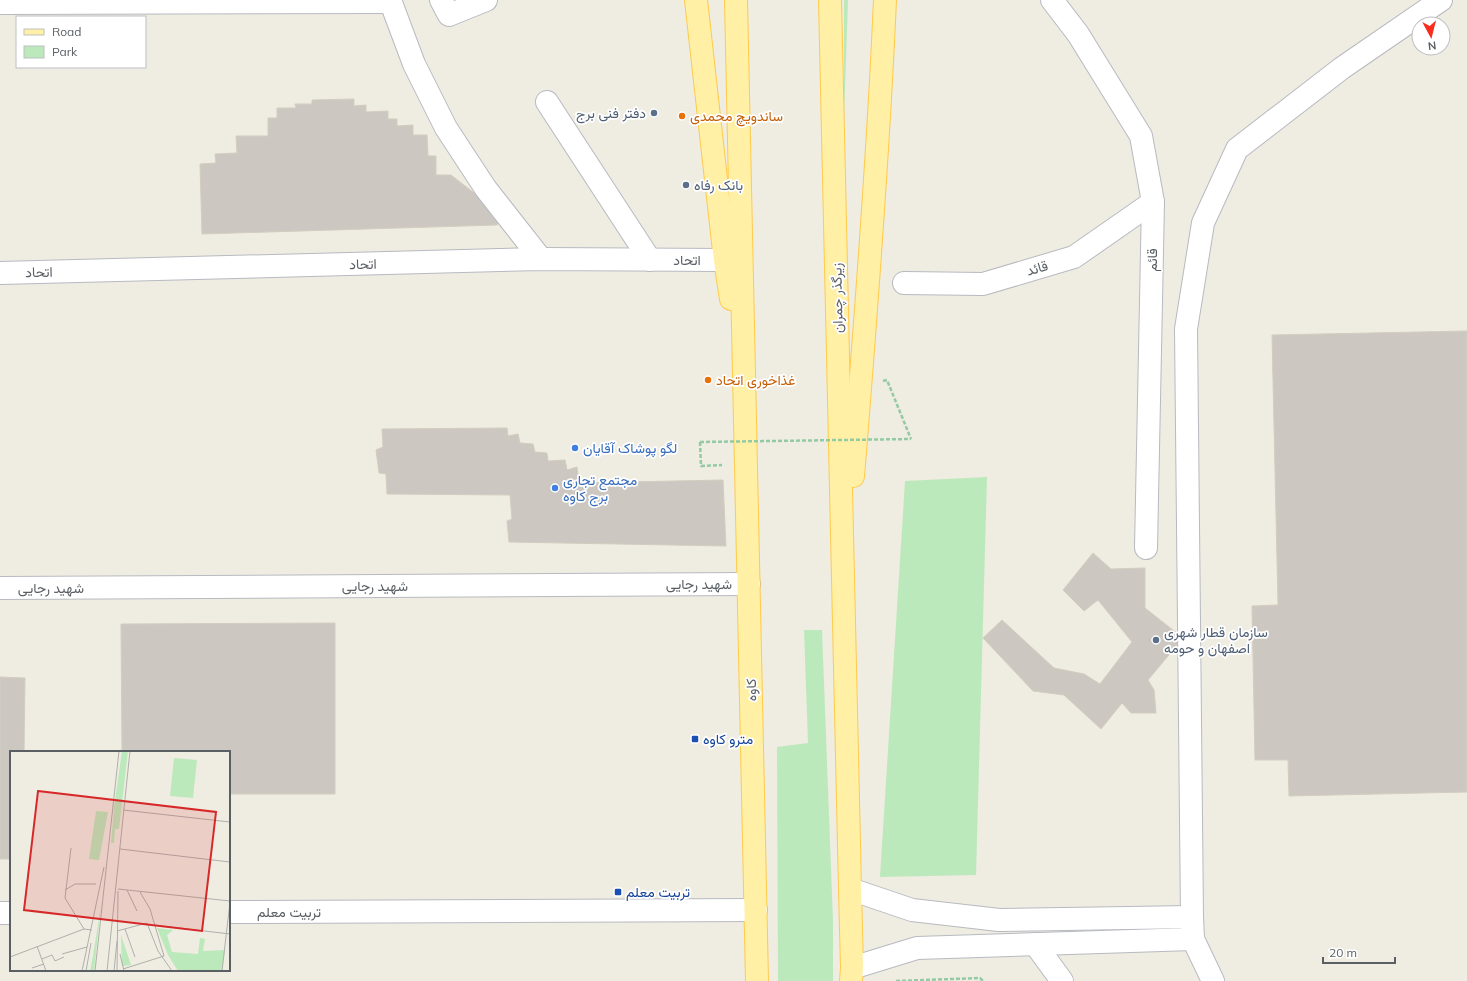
<svg xmlns="http://www.w3.org/2000/svg" width="1467" height="981" font-family="Mulish,Vazirmatn,sans-serif">
	<rect width="100%" height="100%" fill="#efece2"/>
	<g fill="#bce9bb">
		<polygon points="844,0 848,0 844,118"/>
		<polygon points="987,477 976,875 880,877 905,481"/>
		<polygon points="804,630 822,630 833,921 833,981 778,981 777,747 808,743"/>
	</g>
	<g fill="#ccc8c1" stroke="#d4cdbf">
		<polygon points="354,99 354,106 366,105 366,112 388,111 388,119 397,119 397,126 413,125 413,135 427,135 428,156 436,156 436,175 451,175 496,210 499,219 497,225 202,234 200,164 216,163 215,154 237,153 236,136 268,136 268,118 277,118 277,108 296,108 295,104 312,104 312,100"/>
		<polygon points="1467,331 1467,792 1289,796 1288,760 1255,760 1252,606 1278,605 1272,335"/>
		<polygon points="507,428 508,436 518,434 520,443 533,444 535,452 547,453 548,461 565,460 567,470 577,467 579,483 723,480 726,546 509,542 507,521 512,519 510,495 387,494 386,474 379,473 376,450 383,447 382,429"/>
		<polygon points="1093,553 1111,569 1145,568 1145,608 1183,638 1148,680 1154,690 1156,713 1131,713 1122,703 1101,729 1064,695 1033,691 983,638 1002,620 1054,668 1084,674 1100,684 1132,642 1098,600 1084,611 1063,590"/>
		<polygon points="335,623 335,794 229,794 229,752 122,752 121,624"/>
		<polygon points="0,677 25,678 24,752 11,752 11,859 0,859"/>
	</g>
	<g fill="none" stroke-linecap="round" stroke-linejoin="round">
		<defs>
			<g id="minor">
				<polyline points="390,0 414,64 446,128 486,189 541,259"/>
				<polyline points="441,0 449,15 486,0"/>
				<polyline points="1052,0 1078,34 1141,136 1153,202 1146,548"/>
				<polyline points="0,3 391,2"/>
				<polyline points="547,102 650,260"/>
				<polyline points="0,273 541,259 725,260"/>
				<polyline points="904,283 983,284 1074,257 1153,202"/>
				<polyline points="0,588 749,584"/>
				<polyline points="850,889 912,910 999,920 1192,917"/>
				<polyline points="229,912 756,910"/>
				<polyline points="0,913 11,913"/>
				<polyline points="1035,944 1062,981"/>
				<polyline points="852,968 917,948 1193,939"/>
				<polyline points="1213,981 1193,939 1192,917 1186,329 1203,223 1237,149 1342,68 1441,0"/>
			</g>
			<g id="major">
				<polyline points="696,0 725,260 731,299"/>
				<polyline points="736,0 757,981"/>
				<polyline points="830,0 850,889 852,968 851,981"/>
				<path d="M853,476C866,317 878,159 885,0"/>
			</g>
		</defs>
		<use href="#minor" stroke="#b7bac0" stroke-width="24"/>
		<use href="#major" stroke="#ffca4b" stroke-width="24"/>
		<g stroke="#94caa3" stroke-width="2.5" stroke-dasharray="4 2" stroke-linecap="butt">
			<polyline points="883,381 887,380 911,439"/>
			<polyline points="700,442 701,466 722,465"/>
			<polyline points="896,981 980,978 983,981"/>
		</g>
		<use href="#minor" stroke="#fff" stroke-width="22"/>
		<use href="#major" stroke="#fff0a6" stroke-width="22"/>
		<polyline stroke="#94caa3" stroke-width="2.5" stroke-dasharray="4 2" stroke-linecap="butt" points="700,442 911,439"/>
	</g>
	<g fill="#5c6f8a" stroke="#fff" stroke-width="1.5">
		<circle cx="654" cy="113" r="4"/>
		<circle cx="686" cy="185" r="4"/>
		<circle cx="1156" cy="640" r="4"/>
	</g>
	<g fill="#e8710a" stroke="#fff" stroke-width="1.5">
		<circle cx="682" cy="116" r="4"/>
		<circle cx="708" cy="380" r="4"/>
	</g>
	<g fill="#3f7fe0" stroke="#fff" stroke-width="1.5">
		<circle cx="575" cy="448" r="4"/>
		<circle cx="555" cy="488" r="4"/>
	</g>
	<g fill="#1a4fb4" stroke="#fff" stroke-width="1.5">
		<rect x="691" y="735" width="8" height="8" rx="2"/>
		<rect x="614" y="888" width="8" height="8" rx="2"/>
	</g>
	<g text-anchor="middle" dominant-baseline="central" stroke-width="3.5" stroke-linejoin="round" paint-order="stroke">
		<g font-size="14" fill="#4e5e75" stroke="#fff" text-anchor="start">
			<text x="646" y="113" text-anchor="end">دفتر فنی برج</text>
			<text x="694" y="185">بانک رفاه</text>
			<text x="1164" y="632">سازمان قطار شهری<tspan x="1164" dy="16">اصفهان و حومه</tspan></text>
		</g>
		<g font-size="14" fill="#c56008" stroke="#fff" text-anchor="start">
			<text x="690" y="116">ساندویچ محمدی</text>
			<text x="716" y="380">غذاخوری اتحاد</text>
		</g>
		<g font-size="14" fill="#5a5f64" stroke="#fff">
			<text x="687" y="260">اتحاد</text>
			<text transform="translate(1152 260) rotate(-89)">قائم</text>
			<text transform="translate(363 264) rotate(-1)">اتحاد</text>
			<text transform="translate(1037 268) rotate(-16)">قائد</text>
			<text transform="translate(39 272) rotate(-1)">اتحاد</text>
			<text transform="translate(837 298) rotate(-91)">زیرگذر چمران</text>
			<text x="699" y="584">شهید رجایی</text>
			<text x="375" y="586">شهید رجایی</text>
			<text x="51" y="588">شهید رجایی</text>
			<text transform="translate(751 690) rotate(-91)">کاوه</text>
			<text x="289" y="912">تربیت معلم</text>
		</g>
		<g font-size="14" fill="#366cbe" stroke="#fff" text-anchor="start">
			<text x="583" y="448">لگو پوشاک آقایان</text>
			<text x="563" y="480">مجتمع تجاری<tspan x="563" dy="16">برج کاوه</tspan></text>
		</g>
		<g font-size="14" fill="#164399" stroke="#fff" text-anchor="start">
			<text x="703" y="739">مترو کاوه</text>
			<text x="626" y="892">تربیت معلم</text>
		</g>
	</g>
	<g transform="translate(10 751)">
		<rect width="220" height="220" fill="#efece2"/>
		<path d="M112,0H118L109,78H105L104,92H101L104,56ZM164,7L187,9L183,47L160,45ZM86,60L98,61L89,109L79,108ZM91,154L84,220H80L83,205ZM147,177L163,179L157,184L162,201L188,203L190,187L195,188L193,200L215,199L212,220H168L158,204ZM111,184L121,214L112,215Z" fill="#bce9bb"/>
		<path fill="none" stroke="#afb0ac" stroke-width="1" d="M113,59L220,71M61,97L55,147L74,178M110,98L220,111M108,138L220,150M55,139L65,133H86M117,139L127,160M130,141L140,158L154,205M144,174L220,183M115,178L125,206M107,180L137,172L148,200L162,220M27,195L36,220M52,203L77,196M110,203L114,220M0,206L74,178L82,179M32,208L42,204L45,210L54,206M22,217L34,213M113,218L154,205M72,220L94,116M76,220L81,192M85,220L109,0M97,220L120,0M104,220L107,190M107,220L108,140M212,220L220,151"/>
		<path fill="#d62828" fill-opacity="0.15" stroke="#d62828" stroke-width="2" d="M28,40L206,61L192,180L14,159Z"/>
		<rect width="220" height="220" fill="none" stroke="#5a5f64" stroke-width="2"/>
	</g>
	<rect x="16" y="16" width="130" height="52" fill="#ffffff" stroke="#bdbfc1"/>
	<rect x="24" y="29" width="20" height="6" fill="#fff0a6" stroke="#bdbfc1"/>
	<text x="52" y="36" font-size="12" fill="#5a5f64">Road</text>
	<rect x="24" y="46" width="20" height="12" fill="#bce9bb" stroke="#bdbfc1"/>
	<text x="52" y="56" font-size="12" fill="#5a5f64">Park</text>
	<g transform="translate(1431 36) rotate(173)"><circle r="19" fill="#ffffff" stroke="#bdbfc1"/>
	<path d="M0-3L7 15L0 10L-7 15Z" fill="#f92c1d"/>
	<text y="-6" font-size="11" font-weight="bold" text-anchor="middle" fill="#5a5f64">N</text>
	</g>
	<path d="M1323 957v6h72v-6" fill="none" stroke="#5a5f64" stroke-width="2"/>
	<text x="1329" y="957" font-size="12" fill="#5a5f64" stroke="#ffffff" stroke-width="3" paint-order="stroke">20 m</text>
</svg>
